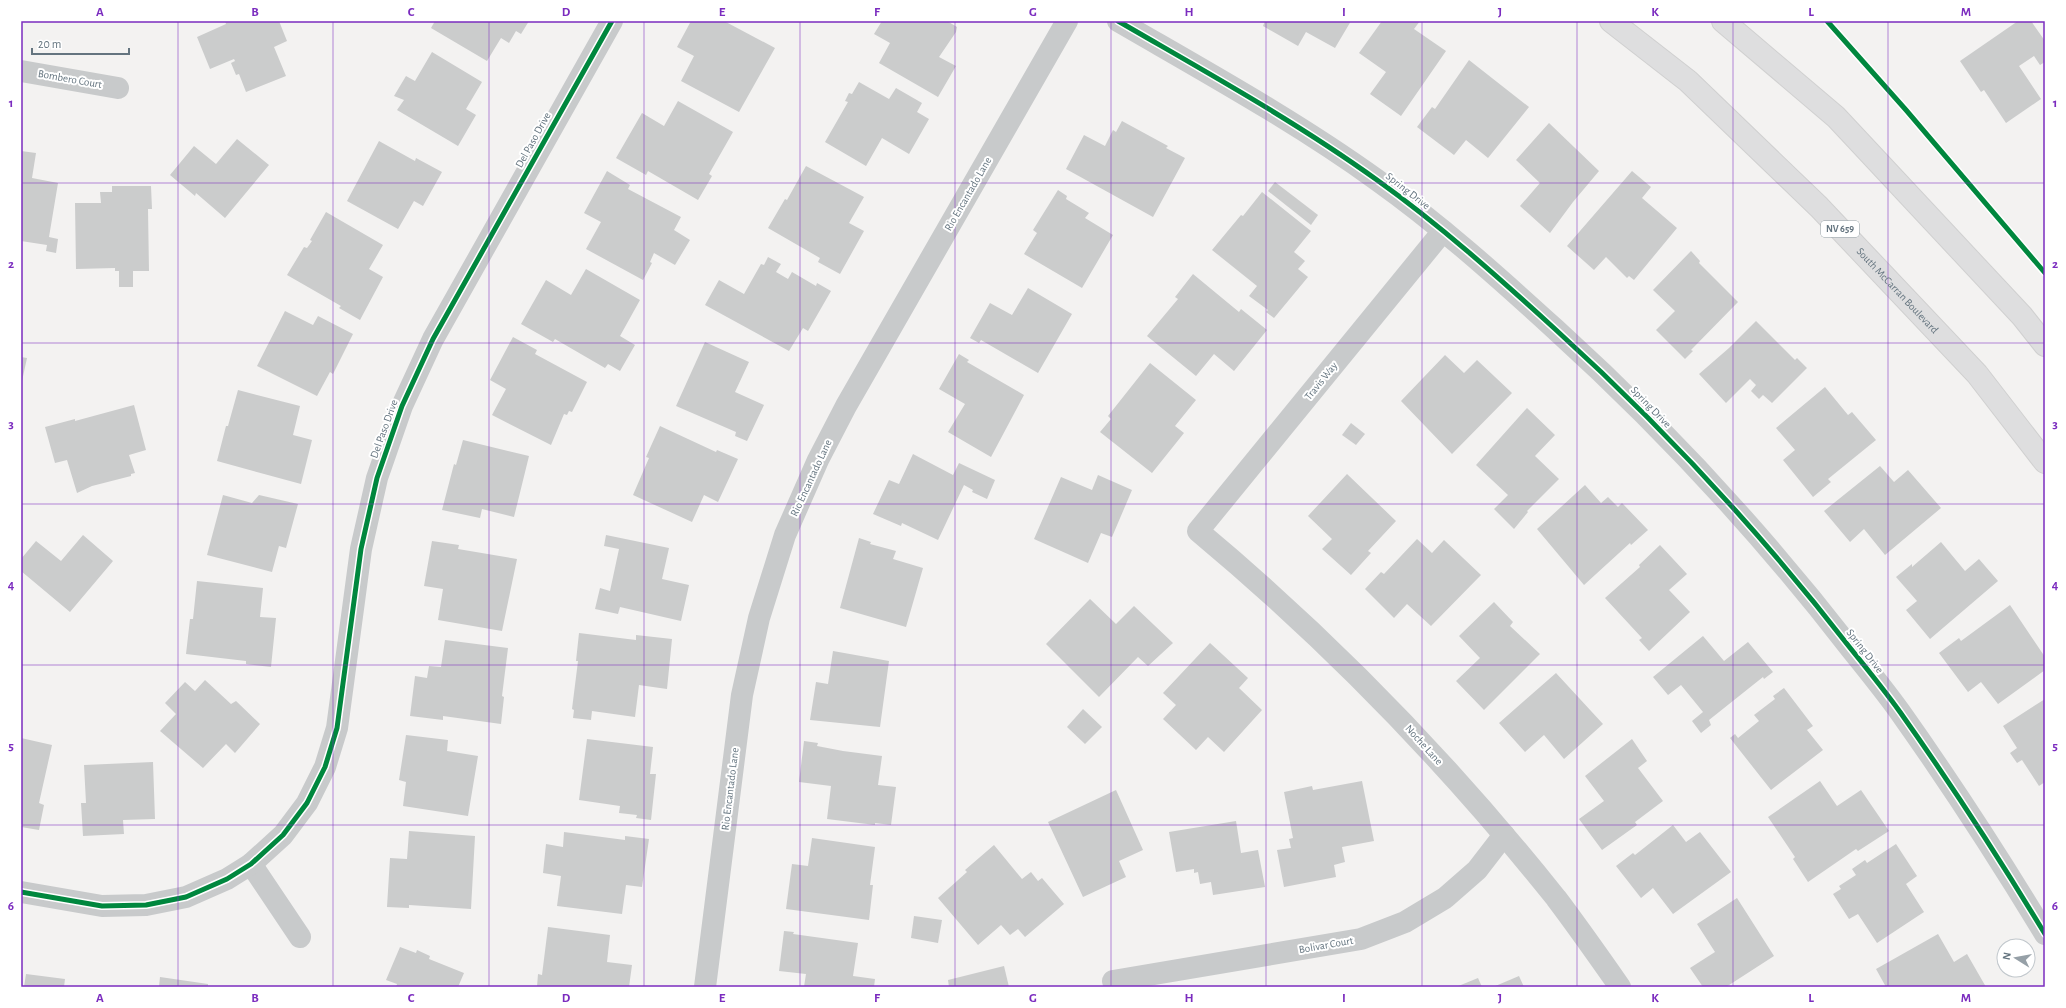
<svg xmlns="http://www.w3.org/2000/svg" width="2066" height="1008" font-family="'Alegreya Sans',sans-serif">
	<rect width="100%" height="100%" fill="#f3f2f1"/>
	<g fill="#cbcccc">
		<polygon points="225,21 279,21 287,41 274,47 286,76 246,92 239,74 236,75 231,63 235,61 234,59 210,69 197,37 226,24"/>
		<polygon points="435,21 529,21 521,34 516,31 509,43 501,38 487,61 431,28"/>
		<polygon points="691,21 724,21 775,48 739,112 681,81 694,56 677,47"/>
		<polygon points="882,21 947,21 957,27 956,32 939,57 956,66 938,97 879,63 890,43 874,34"/>
		<polygon points="1265,21 1351,21 1335,48 1306,32 1298,46 1263,26"/>
		<polygon points="1382,21 1420,21 1414,29 1446,51 1401,116 1370,94 1386,72 1359,53"/>
		<polygon points="2018,21 2031,21 2045,41 2045,62 2040,65 2034,56 2019,66 2041,99 2006,123 1984,90 1981,92 1960,61"/>
		<polygon points="432,52 482,82 466,109 476,115 458,146 397,110 404,100 394,96 406,76 415,81"/>
		<polygon points="1469,60 1529,107 1488,158 1466,140 1454,155 1417,127 1432,107 1435,109"/>
		<polygon points="859,82 889,99 896,88 922,103 917,112 929,119 909,154 882,138 866,166 825,142 848,102 845,101 849,93 852,94"/>
		<polygon points="678,101 733,132 709,174 712,176 698,200 648,171 646,175 616,158 642,113 664,126"/>
		<polygon points="1122,121 1168,146 1166,148 1185,158 1153,217 1066,169 1084,135 1105,146 1113,130 1116,132"/>
		<polygon points="1549,123 1599,171 1573,202 1550,233 1520,206 1540,183 1516,160"/>
		<polygon points="237,139 269,165 225,218 196,193 195,196 170,175 194,146 216,164"/>
		<polygon points="379,141 415,161 416,158 442,172 423,206 414,201 398,229 347,201"/>
		<polygon points="21,151 36,153 32,178 58,183 49,237 58,239 56,253 46,251 47,245 21,241"/>
		<polygon points="806,166 864,197 849,223 864,231 840,274 818,262 820,258 768,228 785,199 787,200"/>
		<polygon points="607,171 630,185 628,189 681,217 674,230 690,240 675,265 654,253 650,262 652,263 643,280 586,249 601,222 584,213"/>
		<polygon points="1632,171 1651,187 1642,198 1677,228 1634,280 1629,276 1627,278 1606,257 1594,270 1567,246"/>
		<polygon points="1275,182 1318,215 1311,225 1268,191"/>
		<polygon points="112,186 151,186 152,209 148,209 149,271 133,271 133,287 119,287 119,271 115,271 115,268 76,269 75,203 101,203 100,192 112,192"/>
		<polygon points="1058,190 1067,196 1066,199 1089,213 1085,218 1113,235 1082,288 1024,254 1037,233 1033,230"/>
		<polygon points="1262,192 1311,231 1294,252 1305,261 1298,269 1308,277 1274,318 1266,312 1268,310 1249,296 1257,286 1212,250 1241,215 1243,216"/>
		<polygon points="326,212 383,245 369,269 383,277 360,320 339,308 341,306 287,275 304,247 307,248 312,241 310,240"/>
		<polygon points="1691,251 1700,261 1699,263 1738,302 1691,350 1693,351 1685,359 1656,330 1675,311 1653,290"/>
		<polygon points="768,257 781,264 776,272 788,279 792,272 816,286 817,283 831,291 808,331 803,328 789,351 705,305 719,280 744,294 761,264 764,265"/>
		<polygon points="586,269 640,300 620,336 635,345 620,371 608,364 605,368 555,339 553,342 521,324 546,280 571,295"/>
		<polygon points="1193,274 1239,312 1241,309 1267,330 1234,371 1214,354 1196,376 1147,336 1178,299 1175,297"/>
		<polygon points="1028,288 1072,314 1038,373 981,340 979,343 970,338 990,303 1012,315"/>
		<polygon points="285,311 313,325 318,316 353,334 333,374 330,372 317,396 257,366"/>
		<polygon points="1756,321 1795,360 1797,358 1807,368 1772,403 1763,395 1759,399 1751,391 1756,385 1750,379 1726,403 1699,374 1729,348"/>
		<polygon points="513,337 537,350 535,354 587,382 572,412 569,411 567,415 564,414 551,445 492,415 506,389 490,380"/>
		<polygon points="705,342 749,362 735,392 764,405 747,441 735,436 736,432 676,406"/>
		<polygon points="959,354 969,360 967,362 1024,395 991,457 948,432 965,404 939,389"/>
		<polygon points="1445,355 1464,373 1477,360 1512,393 1452,454 1401,401"/>
		<polygon points="21,357 27,358 22,381 21,380"/>
		<polygon points="1150,363 1196,400 1175,426 1184,433 1152,473 1100,432 1111,419 1108,416"/>
		<polygon points="1825,387 1848,415 1852,412 1876,440 1828,479 1831,482 1813,497 1783,460 1795,450 1776,428"/>
		<polygon points="238,390 300,406 293,435 312,440 301,484 217,461 226,426 228,426"/>
		<polygon points="134,405 146,450 129,455 135,473 131,474 131,476 92,486 77,493 67,460 55,463 45,427 75,419 75,421"/>
		<polygon points="1527,408 1555,435 1535,456 1559,479 1527,511 1528,512 1514,529 1494,509 1508,495 1476,465"/>
		<polygon points="1351,423 1365,434 1356,445 1342,435"/>
		<polygon points="660,426 716,452 717,450 738,459 718,502 704,495 692,522 633,495 649,458 646,457"/>
		<polygon points="463,440 529,456 514,517 482,509 480,518 442,510 454,464 456,465"/>
		<polygon points="913,454 953,475 959,463 995,480 987,499 972,492 973,490 964,485 938,540 902,523 901,526 873,514 889,480 899,484"/>
		<polygon points="1880,466 1894,482 1908,470 1941,508 1885,555 1864,529 1850,542 1824,511"/>
		<polygon points="1347,474 1396,521 1368,551 1371,553 1351,575 1322,549 1332,539 1308,516"/>
		<polygon points="1098,475 1132,490 1112,537 1101,533 1088,563 1034,539 1061,477 1092,490"/>
		<polygon points="1585,485 1601,503 1608,497 1618,507 1622,503 1648,530 1631,545 1630,543 1584,585 1537,529"/>
		<polygon points="223,495 252,503 259,495 298,504 286,548 279,546 272,572 207,555"/>
		<polygon points="83,535 113,561 70,612 21,571 21,559 36,541 61,561"/>
		<polygon points="606,535 669,548 662,579 689,585 681,621 620,607 618,614 595,609 600,588 610,591 619,549 604,546"/>
		<polygon points="859,538 871,542 870,544 896,551 893,559 923,568 906,627 840,608"/>
		<polygon points="1417,539 1432,553 1444,540 1481,575 1431,626 1407,604 1394,618 1365,589 1381,572 1384,574"/>
		<polygon points="432,541 459,545 458,549 517,559 502,631 438,620 443,589 424,586"/>
		<polygon points="1941,542 1965,571 1979,559 1998,581 1930,639 1906,610 1917,601 1896,577 1912,564 1912,567"/>
		<polygon points="1660,545 1687,574 1669,590 1690,612 1649,651 1639,640 1642,638 1605,598 1640,567 1639,565"/>
		<polygon points="197,581 263,588 260,617 276,618 271,667 246,664 246,661 186,654 190,619 193,619"/>
		<polygon points="1090,599 1116,624 1134,606 1173,643 1148,666 1138,657 1099,697 1046,644"/>
		<polygon points="1494,602 1513,622 1510,626 1540,654 1484,710 1456,681 1480,658 1459,636"/>
		<polygon points="2010,605 2045,657 2045,670 1998,704 1981,682 1968,692 1939,653 1959,638 1961,641"/>
		<polygon points="579,633 636,640 636,635 672,639 667,689 639,685 635,717 592,711 591,720 573,718 574,710 572,709 578,661 576,661"/>
		<polygon points="1703,636 1724,661 1748,642 1773,672 1764,679 1763,677 1709,720 1711,725 1701,733 1692,721 1703,712 1681,685 1668,695 1653,677"/>
		<polygon points="445,640 508,648 502,696 504,697 501,724 443,716 443,720 410,716 415,676 427,678 429,666 441,667"/>
		<polygon points="1210,643 1248,678 1239,688 1262,710 1224,752 1208,737 1196,750 1163,719 1176,705 1163,693"/>
		<polygon points="833,651 889,661 880,727 810,720 816,682 828,684"/>
		<polygon points="1556,673 1603,724 1564,759 1544,735 1525,752 1499,723"/>
		<polygon points="205,680 231,704 236,701 260,724 235,753 226,744 203,768 160,731 176,714 165,703 185,682 195,691"/>
		<polygon points="1784,688 1813,726 1807,730 1823,750 1771,790 1730,738 1735,734 1738,738 1759,721 1754,715 1775,699 1773,696"/>
		<polygon points="2045,699 2045,782 2039,786 2022,760 2017,763 2010,753 2017,748 2003,726"/>
		<polygon points="1083,709 1102,727 1085,744 1067,727"/>
		<polygon points="406,735 448,740 447,751 478,756 468,816 403,806 406,782 399,780"/>
		<polygon points="21,738 52,745 39,803 44,805 39,830 21,827"/>
		<polygon points="587,739 653,747 650,774 656,774 651,820 636,818 637,815 619,813 620,806 579,800"/>
		<polygon points="1632,739 1647,761 1638,768 1663,801 1635,822 1637,825 1602,850 1579,819 1604,801 1585,776"/>
		<polygon points="804,741 818,743 817,746 843,751 882,756 878,785 896,787 891,825 875,823 875,825 827,819 831,786 799,782"/>
		<polygon points="153,762 155,819 123,820 124,834 83,836 81,803 86,803 84,765"/>
		<polygon points="1362,781 1374,841 1342,847 1345,862 1334,865 1336,877 1284,887 1277,850 1291,848 1289,839 1293,838 1284,792 1312,786 1313,790"/>
		<polygon points="1820,781 1837,806 1861,790 1889,831 1858,851 1856,849 1808,882 1793,859 1795,857 1768,817"/>
		<polygon points="1116,790 1143,850 1119,861 1126,877 1083,897 1048,822"/>
		<polygon points="1236,821 1241,853 1258,850 1265,887 1213,895 1211,882 1200,884 1198,872 1194,873 1194,869 1176,872 1169,832"/>
		<polygon points="1673,825 1686,842 1700,832 1731,872 1673,914 1653,888 1641,898 1616,866 1633,853 1635,855"/>
		<polygon points="409,831 475,836 471,909 409,905 409,908 387,907 390,858 407,859"/>
		<polygon points="564,832 625,840 625,836 649,839 642,887 626,885 622,914 557,906 561,876 543,873 546,844 563,847"/>
		<polygon points="812,838 875,847 870,885 873,885 869,920 786,909 792,864 808,866"/>
		<polygon points="1896,844 1917,876 1906,884 1924,912 1877,943 1858,914 1849,919 1833,894 1841,889 1839,886 1856,875 1852,869 1865,860 1867,863"/>
		<polygon points="994,845 1022,879 1031,872 1038,881 1042,878 1064,904 1025,937 1018,929 1010,935 1001,925 978,945 938,898 967,872 965,870"/>
		<polygon points="1737,898 1774,956 1726,987 1703,987 1690,968 1715,952 1697,924"/>
		<polygon points="914,916 942,920 938,943 911,938"/>
		<polygon points="548,927 610,935 607,962 632,965 629,987 537,987 538,974 542,975"/>
		<polygon points="784,931 794,932 793,934 858,943 853,976 875,979 874,987 804,987 806,974 779,971"/>
		<polygon points="1938,934 1954,962 1967,954 1986,987 1886,987 1876,969"/>
		<polygon points="400,947 416,953 417,950 430,956 429,959 464,973 458,987 396,987 397,984 386,980"/>
		<polygon points="1004,966 1009,987 949,987 948,980"/>
		<polygon points="26,974 65,979 64,987 24,987"/>
		<polygon points="1519,976 1524,987 1493,987"/>
		<polygon points="160,977 208,984 208,987 159,987"/>
		<polygon points="1478,978 1482,987 1456,987"/>
	</g>
	<g fill="none" stroke-linecap="round" stroke-linejoin="round">
		<defs>
			<g id="major">
				<path id="s1" d="M1611,21L1688,81L1819,207L1977,374L2045,462"/>
				<polyline points="1723,21 1836,117 2022,316 2045,345"/>
			</g>
		</defs>
		<use href="#major" stroke="#d0d0d0" stroke-width="24"/>
		<g stroke="#c8cacb" stroke-width="22">
			<path d="M1118,21C1206,72 1295,121 1377,180C1440,225 1498,277 1555,329C1663,427 1762,534 1851,649C1868,670 1885,691 1900,712C1951,784 1999,858 2045,934"/>
			<polyline points="21,71 118,88"/>
			<path d="M1443,231L1198,531C1330,641 1449,764 1556,898C1578,927 1599,957 1620,987"/>
			<polyline points="251,864 300,937"/>
			<polyline points="21,892 102,906 146,905 186,897 227,879 251,864 283,835 307,803 325,767 337,728 361,549 377,478 402,406 433,339 612,21"/>
			<polyline points="1113,981 1361,939 1405,922 1445,898 1477,870 1504,835"/>
			<polyline points="705,987 742,695 759,618 785,535 818,460 846,406 1067,21"/>
		</g>
		<use href="#major" stroke="#dededf" stroke-width="22"/>
		<defs>
			<g id="cycleway">
				<path d="M1118,21C1206,72 1295,121 1377,180C1440,225 1498,277 1555,329C1663,427 1762,534 1851,649C1868,670 1885,691 1900,712C1951,784 1999,858 2045,934"/>
				<polyline points="1827,21 1906,110 2045,273"/>
				<polyline points="21,892 102,906 146,905 186,897 227,879 251,864 283,835 307,803 325,767 337,728 361,549 377,478 402,406 433,339 612,21"/>
			</g>
		</defs>
		<use href="#cycleway" stroke="#fff" stroke-width="8"/>
		<use href="#cycleway" stroke="#00873e" stroke-width="5"/>
	</g>
	<path fill="none" stroke="#7b2cbf" stroke-width="1" stroke-opacity="0.55" d="M178,21V987M333,21V987M489,21V987M644,21V987M800,21V987M955,21V987M1111,21V987M1266,21V987M1422,21V987M1577,21V987M1733,21V987M1888,21V987M21,183H2045M21,343H2045M21,504H2045M21,665H2045M21,825H2045"/>
	<g text-anchor="middle" dominant-baseline="central" stroke-width="4" stroke-linejoin="round" paint-order="stroke">
		<rect fill="#fff" stroke="#929ea5" stroke-width="1" x="1821" y="221" width="38" height="16" rx="3"/>
		<g font-size="10" font-weight="bold" fill="#64747f">
			<text x="1840" y="229">NV 659</text>
		</g>
		<g font-size="11" fill="#64747f" stroke="#fff">
			<text transform="translate(70 79) rotate(10)">Bombero Court</text>
			<text transform="translate(533 140) rotate(-61)">Del Paso Drive</text>
			<text transform="translate(1408 191) rotate(38)">Spring Drive</text>
			<text transform="translate(968 194) rotate(-60)">Rio Encantado Lane</text>
			<text stroke="none"><textPath href="#s1" startOffset="394">South McCarran Boulevard</textPath></text>
			<text transform="translate(1321 381) rotate(-51)">Travis Way</text>
			<text transform="translate(1651 407) rotate(46)">Spring Drive</text>
			<text transform="translate(384 429) rotate(-70)">Del Paso Drive</text>
			<text transform="translate(811 478) rotate(-65)">Rio Encantado Lane</text>
			<text transform="translate(1865 651) rotate(52)">Spring Drive</text>
			<text transform="translate(1424 745) rotate(48)">Noche Lane</text>
			<text transform="translate(730 789) rotate(-83)">Rio Encantado Lane</text>
			<text transform="translate(1326 945) rotate(-10)">Bolivar Court</text>
		</g>
	</g>
	<rect width="2066" height="1008" fill="none" stroke="#ffffff" stroke-width="44"/>
	<g transform="translate(2016 958) rotate(281)"><circle r="19" fill="#ffffff" stroke="#c1c7cc"/>
	<path d="M0-3L7 15L0 10L-7 15Z" fill="#96a0a7"/>
	<text y="-6" font-size="11" font-weight="bold" text-anchor="middle" fill="#64747f">N</text>
	</g>
	<path d="M32 48v6h97v-6" fill="none" stroke="#64747f" stroke-width="2"/>
	<text x="38" y="48" font-size="12" fill="#64747f" stroke="#ffffff" stroke-width="3" paint-order="stroke">20 m</text>
	<rect x="22" y="22" width="2022" height="964" fill="none" stroke="#7b2cbf" stroke-width="1.5"/>
	<g font-size="13" text-anchor="middle" font-weight="bold" fill="#7b2cbf">
		<text x="100" y="16">A</text>
		<text x="255" y="16">B</text>
		<text x="411" y="16">C</text>
		<text x="566" y="16">D</text>
		<text x="722" y="16">E</text>
		<text x="877" y="16">F</text>
		<text x="1033" y="16">G</text>
		<text x="1189" y="16">H</text>
		<text x="1344" y="16">I</text>
		<text x="1500" y="16">J</text>
		<text x="1655" y="16">K</text>
		<text x="1811" y="16">L</text>
		<text x="1966" y="16">M</text>
		<text x="11" y="107">1</text>
		<text x="2055" y="107">1</text>
		<text x="11" y="268">2</text>
		<text x="2055" y="268">2</text>
		<text x="11" y="428">3</text>
		<text x="2055" y="428">3</text>
		<text x="11" y="589">4</text>
		<text x="2055" y="589">4</text>
		<text x="11" y="750">5</text>
		<text x="2055" y="750">5</text>
		<text x="11" y="910">6</text>
		<text x="2055" y="910">6</text>
		<text x="100" y="1002">A</text>
		<text x="255" y="1002">B</text>
		<text x="411" y="1002">C</text>
		<text x="566" y="1002">D</text>
		<text x="722" y="1002">E</text>
		<text x="877" y="1002">F</text>
		<text x="1033" y="1002">G</text>
		<text x="1189" y="1002">H</text>
		<text x="1344" y="1002">I</text>
		<text x="1500" y="1002">J</text>
		<text x="1655" y="1002">K</text>
		<text x="1811" y="1002">L</text>
		<text x="1966" y="1002">M</text>
	</g>
</svg>
